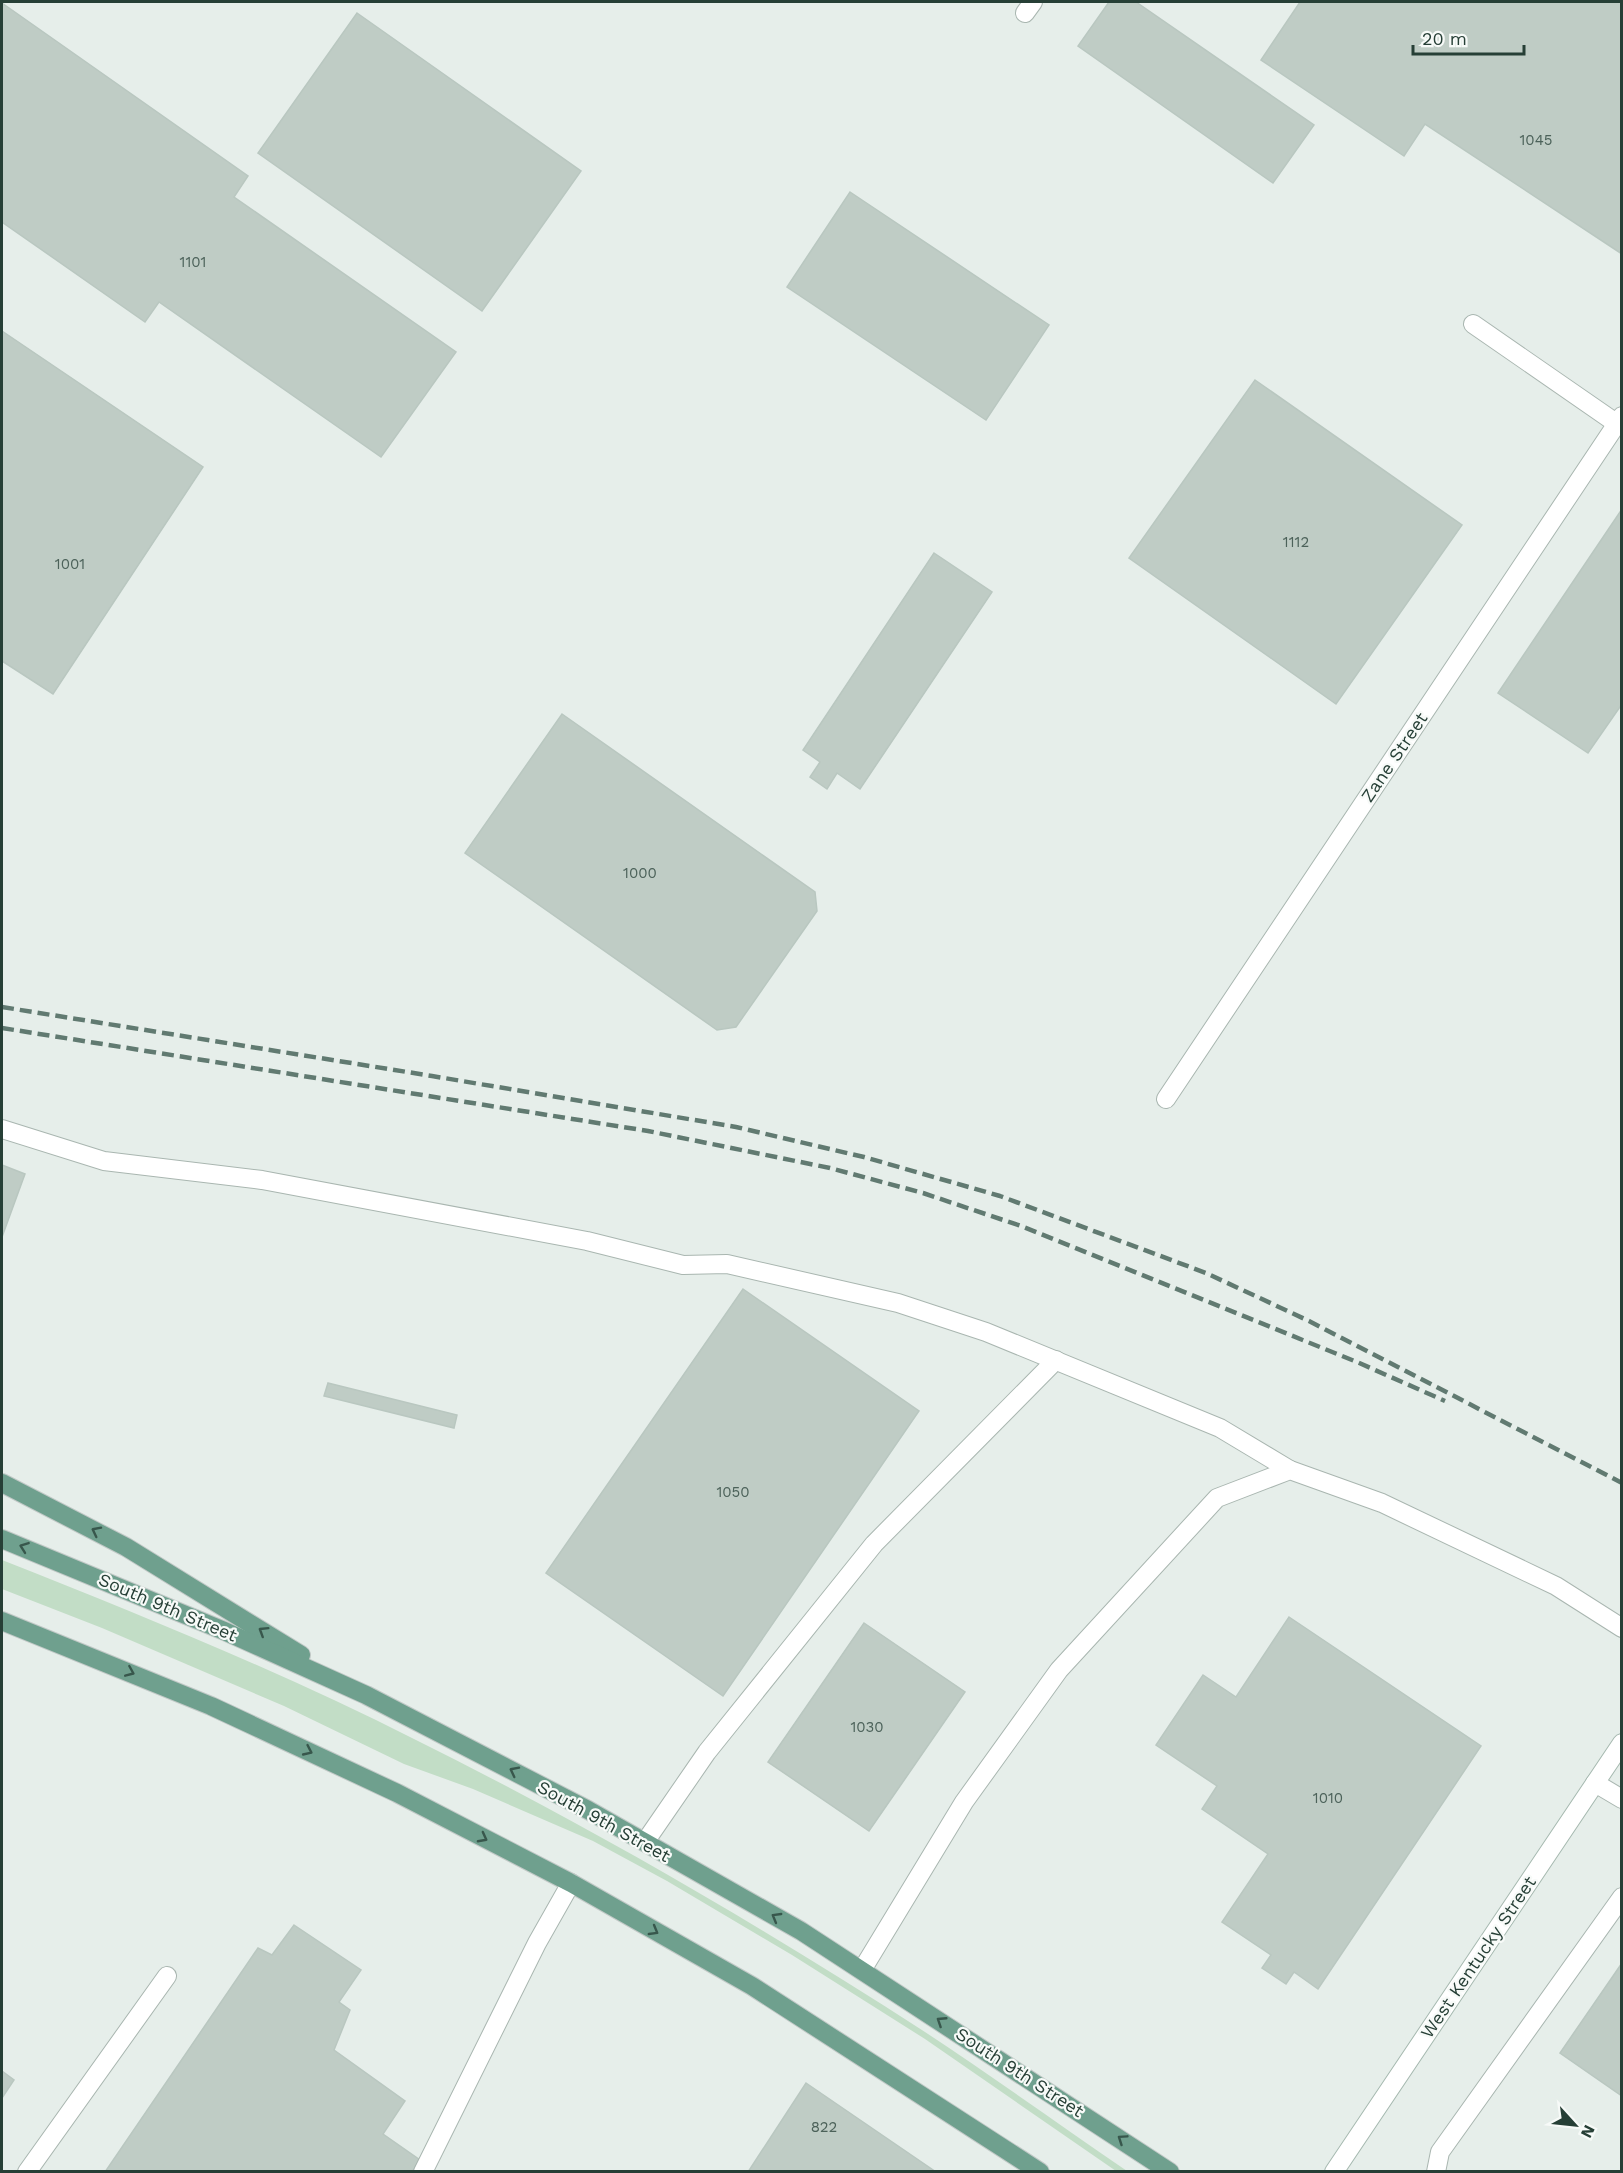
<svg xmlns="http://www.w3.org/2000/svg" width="1623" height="2173" font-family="'Work Sans',sans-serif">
	<rect width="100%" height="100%" fill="#e6eeea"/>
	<path fill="#c2ddc6" d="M2,1560C141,1615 282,1672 416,1740C591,1827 761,1926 925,2032C993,2077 1060,2125 1127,2171H1116L925,2039L792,1955L667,1881L593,1841L473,1789L404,1764L284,1706L102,1628L2,1589Z"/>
	<g fill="#bfccc5" stroke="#b9c7c0" stroke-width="1.5">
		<polygon points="1109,2 1136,2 1314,125 1273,183 1078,46"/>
		<polygon points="1300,2 1622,2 1622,254 1425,124 1404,156 1261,60"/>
		<polygon points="2,3 248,176 234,197 456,352 381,457 159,302 145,322 2,222"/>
		<polygon points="357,13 581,171 482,311 258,153"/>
		<polygon points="850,192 1049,325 986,420 787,287"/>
		<polygon points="2,331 203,467 53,694 2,661"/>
		<polygon points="1255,380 1462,525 1336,704 1129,558"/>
		<polygon points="1622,509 1622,704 1588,753 1498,693"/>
		<polygon points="934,553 992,592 860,789 837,773 827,789 810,777 820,762 803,750"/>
		<polygon points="562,714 815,892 817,911 736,1027 717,1030 465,853"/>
		<polygon points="2,1165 25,1174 2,1237"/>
		<polygon points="743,1289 919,1411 723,1696 546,1573"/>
		<polygon points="328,1383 457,1415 454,1428 324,1396"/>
		<polygon points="1289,1617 1481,1746 1318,1989 1294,1972 1286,1984 1262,1968 1271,1955 1222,1922 1268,1854 1202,1809 1217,1786 1156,1745 1203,1675 1236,1697"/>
		<polygon points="864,1623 965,1692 869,1831 768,1762"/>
		<polygon points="294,1925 361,1970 339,2002 350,2010 334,2050 405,2101 383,2134 420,2160 412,2172 105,2172 258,1948 272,1955"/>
		<polygon points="1622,1963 1622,2096 1560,2053"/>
		<polygon points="2,2071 14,2080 2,2098"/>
		<polygon points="806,2083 936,2172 748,2172"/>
	</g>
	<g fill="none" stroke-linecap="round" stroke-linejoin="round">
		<defs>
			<g id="lane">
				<polyline points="1025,13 1033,2"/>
				<polyline points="2,1129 104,1161 262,1180 587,1241 683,1265 727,1264 898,1303 986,1332 1220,1428 1290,1470"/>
				<polyline points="1595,1783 1622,1799"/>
				<polyline points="645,1842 707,1752 874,1544 1056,1360"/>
				<polyline points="862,1970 964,1802 1059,1670 1217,1498 1290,1470 1382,1503 1556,1586 1622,1628"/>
				<polyline points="27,2172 167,1976"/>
				<polyline points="423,2172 537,1943 571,1883"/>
				<polyline points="1436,2172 1440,2152 1622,1897"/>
			</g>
			<g id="street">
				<polyline points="1473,324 1616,423"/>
				<polyline points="1166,1099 1622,416"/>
			</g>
			<polyline id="secondary" points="1334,2172 1622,1743"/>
			<g id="primary">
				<polyline points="2,1483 126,1547 301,1655"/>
				<polyline points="2,1539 222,1630 366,1695 588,1810 801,1931 1170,2172"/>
				<polyline points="2,1621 211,1706 397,1793 571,1883 752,1986 1040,2172"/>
			</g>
		</defs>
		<use href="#lane" stroke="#a9b6b0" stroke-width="20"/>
		<use href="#street" stroke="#a9b6b0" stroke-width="20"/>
		<use href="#secondary" stroke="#a6b9b0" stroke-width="20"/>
		<use href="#primary" stroke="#c2c9c7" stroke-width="20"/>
		<use href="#lane" stroke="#fff" stroke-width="18"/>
		<use href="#street" stroke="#fff" stroke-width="18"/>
		<use href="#secondary" stroke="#fff" stroke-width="18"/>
		<use href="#primary" stroke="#6fa08e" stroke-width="18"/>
		<g stroke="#617a71" stroke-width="4.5" stroke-dasharray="12 6" stroke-linecap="butt">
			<polyline points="2,1007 432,1076 736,1127 864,1157 1000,1196 1206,1273 1309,1321 1622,1483"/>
			<polyline points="2,1028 648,1131 830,1168 923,1193 1021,1226 1357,1362 1445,1401"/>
		</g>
	</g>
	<defs><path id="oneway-chevron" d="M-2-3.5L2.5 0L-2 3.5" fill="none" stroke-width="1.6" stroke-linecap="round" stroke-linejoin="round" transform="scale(1.5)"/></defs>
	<g stroke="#38574c">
		<use href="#oneway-chevron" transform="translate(96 1531) rotate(-153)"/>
		<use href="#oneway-chevron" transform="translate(24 1547) rotate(-160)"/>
		<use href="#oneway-chevron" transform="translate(263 1631) rotate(-148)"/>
		<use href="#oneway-chevron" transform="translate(130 1672) rotate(23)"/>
		<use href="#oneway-chevron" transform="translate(308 1751) rotate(25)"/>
		<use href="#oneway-chevron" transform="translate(514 1771) rotate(-153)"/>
		<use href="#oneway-chevron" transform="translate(483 1838) rotate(28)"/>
		<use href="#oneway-chevron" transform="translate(776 1917) rotate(-150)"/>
		<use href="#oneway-chevron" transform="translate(654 1931) rotate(30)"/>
		<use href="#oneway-chevron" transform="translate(941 2021) rotate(-147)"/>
		<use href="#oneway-chevron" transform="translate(1122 2139) rotate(-146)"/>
	</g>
	<g text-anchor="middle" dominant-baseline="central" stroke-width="4.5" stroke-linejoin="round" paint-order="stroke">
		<g font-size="15" fill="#4c625a">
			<text x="1536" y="140">1045</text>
			<text x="193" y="262">1101</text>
			<text x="1296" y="542">1112</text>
			<text x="70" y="564">1001</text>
			<text x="640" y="873">1000</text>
			<text x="733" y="1492">1050</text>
			<text x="867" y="1727">1030</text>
			<text x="1328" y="1798">1010</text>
			<text x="824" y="2127">822</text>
		</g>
		<g font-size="18" fill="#263f36" stroke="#f7faf8">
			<text transform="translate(1394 757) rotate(-56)">Zane Street</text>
			<text transform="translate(168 1607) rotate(23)">South 9th Street</text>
			<text transform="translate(604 1821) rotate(29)">South 9th Street</text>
			<text transform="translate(1478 1957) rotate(-56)">West Kentucky Street</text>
			<text transform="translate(1020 2072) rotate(33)">South 9th Street</text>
		</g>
	</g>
	<rect width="1623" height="2173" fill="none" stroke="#263f36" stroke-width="6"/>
	<g transform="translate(1575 2125) rotate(117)" stroke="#f7faf8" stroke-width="4.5" paint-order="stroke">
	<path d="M0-4.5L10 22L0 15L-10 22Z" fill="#263f36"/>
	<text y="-9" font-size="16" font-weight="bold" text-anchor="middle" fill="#263f36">N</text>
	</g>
	<path d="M1413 45v9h111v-9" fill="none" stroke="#263f36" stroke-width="3"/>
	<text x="1422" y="45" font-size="18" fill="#263f36" stroke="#f7faf8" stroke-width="4.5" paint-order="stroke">20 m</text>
</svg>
